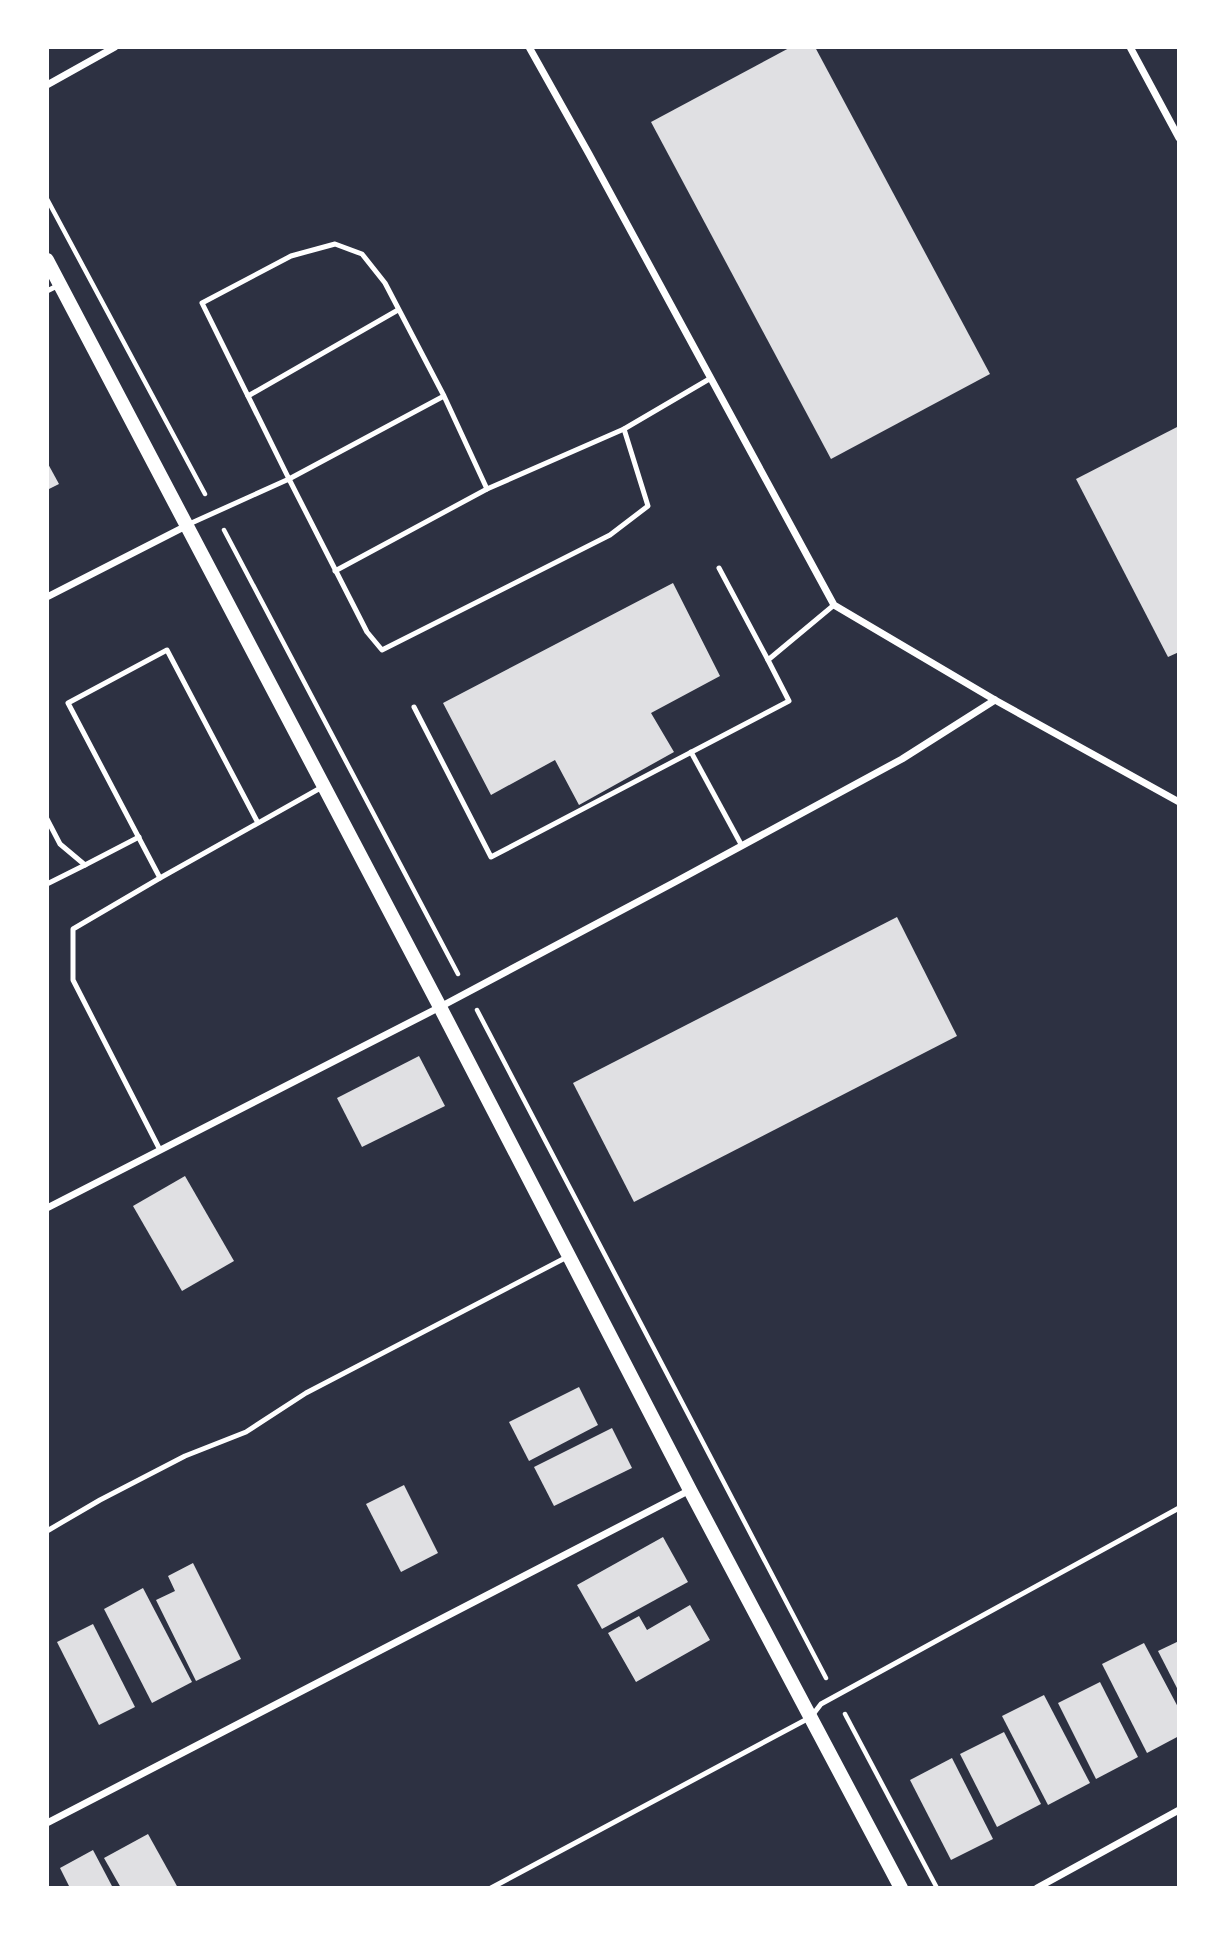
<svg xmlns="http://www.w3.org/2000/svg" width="1226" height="1935" font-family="'Space Grotesk',sans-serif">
	<rect width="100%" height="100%" fill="#2d3142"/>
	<g fill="#e0e0e3">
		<polygon points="791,47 815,47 990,374 831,459 651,122"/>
		<polygon points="1179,426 1179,652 1168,657 1076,479"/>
		<polygon points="47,462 59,484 47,490"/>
		<polygon points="673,583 720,676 651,713 674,752 579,805 555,760 491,795 443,703"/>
		<polygon points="897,917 957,1036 634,1202 573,1083"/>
		<polygon points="419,1056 445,1106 362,1147 337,1098"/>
		<polygon points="185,1176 234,1261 182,1291 133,1206"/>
		<polygon points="579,1387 598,1425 529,1461 509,1422"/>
		<polygon points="612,1428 632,1468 554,1506 534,1467"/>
		<polygon points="404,1485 438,1553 401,1572 366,1504"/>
		<polygon points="663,1537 688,1582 602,1629 577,1585"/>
		<polygon points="193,1563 241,1659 196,1681 156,1600 175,1591 168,1576"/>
		<polygon points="143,1588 192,1682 152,1703 104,1609"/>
		<polygon points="690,1605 710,1640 636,1682 608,1633 639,1616 647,1630"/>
		<polygon points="93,1624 135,1707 99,1725 57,1642"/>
		<polygon points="1179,1641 1179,1692 1158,1651"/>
		<polygon points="1144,1643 1179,1709 1179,1736 1147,1753 1102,1664"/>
		<polygon points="1100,1682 1138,1757 1096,1779 1058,1703"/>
		<polygon points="1044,1695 1090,1783 1048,1805 1002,1716"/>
		<polygon points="1004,1732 1041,1804 997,1827 960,1754"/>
		<polygon points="952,1758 993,1839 951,1860 910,1780"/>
		<polygon points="148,1834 178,1888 121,1888 104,1858"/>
		<polygon points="93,1850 113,1888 70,1888 60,1868"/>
	</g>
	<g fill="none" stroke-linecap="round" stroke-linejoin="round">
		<g stroke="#fff" stroke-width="4.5">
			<polyline points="47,199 205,494"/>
			<polyline points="224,530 458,974"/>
			<polyline points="477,1010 826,1678"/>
			<polyline points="845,1714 937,1888"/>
		</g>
		<g stroke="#fff" stroke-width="5">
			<polyline points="47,291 57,286"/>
			<polyline points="248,396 398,310"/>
			<polyline points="444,396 385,283 362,254 335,244 291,256 202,303 289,479 444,396 487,489"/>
			<polyline points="187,525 289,479 367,632 382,650 610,535 648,506 624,429 711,378"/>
			<polyline points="719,568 768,660 834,605"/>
			<polyline points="335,571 487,489 624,429"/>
			<polyline points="414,707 491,857 789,701 768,660"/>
			<polyline points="691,752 742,846"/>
			<polyline points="47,819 60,844 85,865 139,837"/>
			<polyline points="258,823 167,650 68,703 160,878 324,786"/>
			<polyline points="47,884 85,865"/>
			<polyline points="160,1150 73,980 73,929 160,878"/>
			<polyline points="47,1531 100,1500 185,1456 246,1432 306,1393 567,1257"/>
			<polyline points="491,1888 811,1717 821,1704 1179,1508"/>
		</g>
		<g stroke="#fff" stroke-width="7">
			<polyline points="529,47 589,154 834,605 995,700 1179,802"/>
			<polyline points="1130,47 1179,138"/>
			<polyline points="47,85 115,47"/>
			<polyline points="47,597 186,526"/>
			<polyline points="47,1208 440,1007 675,882 902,759 995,700"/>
			<polyline points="47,1823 690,1490"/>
			<polyline points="1037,1888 1179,1810"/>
		</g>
		<polyline stroke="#fff" stroke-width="14" points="47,260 440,1007 690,1490 901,1888"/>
	</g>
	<rect width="1226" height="1935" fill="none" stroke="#ffffff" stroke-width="98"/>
</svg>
